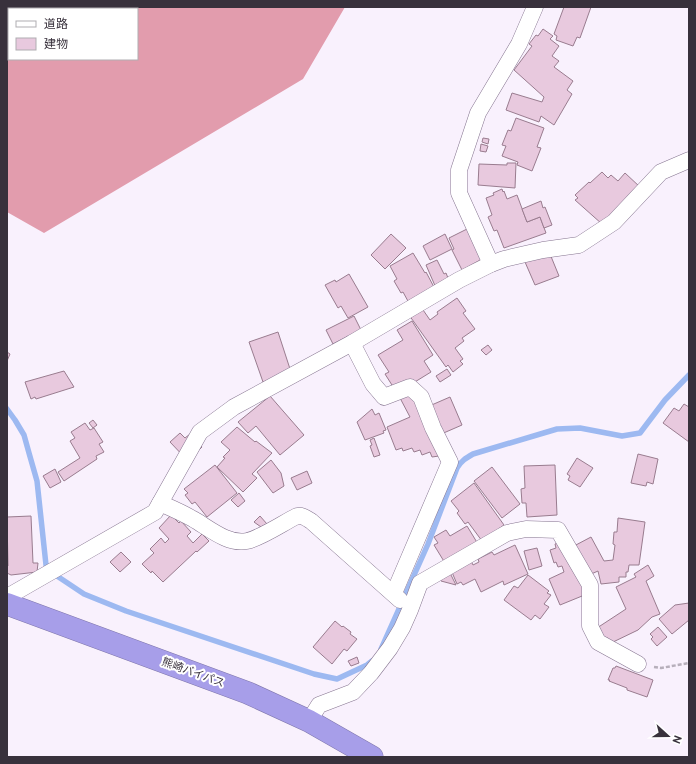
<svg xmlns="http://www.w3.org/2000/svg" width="696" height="764" font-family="Overpass,'Noto Sans JP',sans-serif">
	<rect width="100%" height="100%" fill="#f9f1fd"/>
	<path fill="#e29cad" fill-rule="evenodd" d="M7,7H345L303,79L44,233L7,212ZM9,9H137V59H9Z"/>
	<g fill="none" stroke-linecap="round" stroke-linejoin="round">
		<g stroke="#9db9f1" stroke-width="5.5">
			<polyline points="7,409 15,420 24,435 29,453 37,481 46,565 57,576 84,594 126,611 314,674 337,679 367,665 372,661"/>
			<path d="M381,649L428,544L457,468C461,461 466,458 473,454L557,429L580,428L622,436L640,433L665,400L689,375"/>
		</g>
	</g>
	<g fill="#e8c9de" stroke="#997c8f">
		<polygon points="564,7 591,7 580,38 577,37 573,46 556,40 557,36 554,34"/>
		<polygon points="543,29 553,36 550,39 559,46 552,56 559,61 554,67 573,81 567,90 572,94 554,125 541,116 539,122 506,110 512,93 542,102 544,97 514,70 532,46 529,44 536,35 538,36"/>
		<polygon points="516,118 544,128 537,147 541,148 532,171 517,165 518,162 502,156 506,146 502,145 508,130 511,131"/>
		<polygon points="483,138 489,139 488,144 482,142"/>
		<polygon points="481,144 488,146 486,152 480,151"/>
		<polygon points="507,163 516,163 515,188 478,185 479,164 507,165"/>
		<polygon points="602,172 608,178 611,175 618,181 625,173 640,187 602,224 575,200 578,198 575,195 589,182 590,183"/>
		<polygon points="502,189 503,192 504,191 507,199 517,195 527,222 540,217 546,233 504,248 497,230 494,231 488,217 492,215 486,198 494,195 493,193"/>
		<polygon points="541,201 543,208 545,207 552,225 544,228 540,217 527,222 522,209"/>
		<polygon points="467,229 482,259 462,270 452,250 454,249 449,238"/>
		<polygon points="391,234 406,248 385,269 371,255"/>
		<polygon points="445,234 452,249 430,260 423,246"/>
		<polygon points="413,253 425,273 426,272 435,289 409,303 403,292 401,293 394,281 397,279 390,266"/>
		<polygon points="550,254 559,276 535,285 525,262"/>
		<polygon points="437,260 444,274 446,273 450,283 436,288 426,265"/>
		<polygon points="349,274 368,307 348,318 341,306 338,308 325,285 335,280 336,282"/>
		<polygon points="457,298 466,311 463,313 475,329 462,338 464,341 455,348 463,359 460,361 463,364 453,372 448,365 446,367 409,315 421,307 430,320 438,314 437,312"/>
		<polygon points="354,316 361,330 333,344 326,330"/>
		<polygon points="412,321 433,355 424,361 431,372 397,393 385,374 389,372 378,355 403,340 397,330"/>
		<polygon points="278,332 291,372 263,382 249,342"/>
		<polygon points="488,345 492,350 486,355 481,350"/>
		<polygon points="7,352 10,354 7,361"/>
		<polygon points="447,369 451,375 440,382 436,376"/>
		<polygon points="64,371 74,387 36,399 35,397 31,399 25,382"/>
		<polygon points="412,393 439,456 432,457 430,452 422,455 420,450 414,452 412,448 403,451 402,448 396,450 387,427 410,417 400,398"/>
		<polygon points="270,396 304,435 280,455 256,426 248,433 238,422"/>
		<polygon points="450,397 462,425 439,435 427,407"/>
		<polygon points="684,404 689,407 689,442 663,423 674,408 679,411"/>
		<polygon points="372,409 375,415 379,413 386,430 383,431 384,433 365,440 357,422"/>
		<polygon points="93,420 97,425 93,428 89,423"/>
		<polygon points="85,423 90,430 94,428 103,442 99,444 104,452 96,456 97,459 64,481 58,472 80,458 70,441 75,438 71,432"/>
		<polygon points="237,427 255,442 256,441 272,453 252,474 257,478 243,492 217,467 225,458 223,457 230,450 221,442"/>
		<polygon points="180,433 185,438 190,434 202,447 188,461 170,442"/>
		<polygon points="374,438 380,455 374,457 370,446 372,445 370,440"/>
		<polygon points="638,454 658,459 653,484 647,482 646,486 631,483"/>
		<polygon points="577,458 593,468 580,487 568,480 570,476 567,474"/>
		<polygon points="271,460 281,473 284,486 273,493 257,472"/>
		<polygon points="215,465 237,493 207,517 195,502 192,504 185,495 188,493 184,489"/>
		<polygon points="555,465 557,515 527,517 526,503 522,503 521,489 525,488 524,466"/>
		<polygon points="492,467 520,504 502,518 474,481"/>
		<polygon points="55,469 61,482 50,488 43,476"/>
		<polygon points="307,471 312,483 297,490 291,478"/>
		<polygon points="474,483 504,525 482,541 468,522 465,524 457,513 459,511 451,501"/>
		<polygon points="239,493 245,501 238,507 231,500"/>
		<polygon points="171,515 179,523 181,521 191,532 187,536 193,543 202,534 209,541 197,552 196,551 163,582 152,571 151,573 142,564 154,553 150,549 161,538 165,543 169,539 159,528"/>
		<polygon points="31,516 33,563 38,563 37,572 11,575 7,573 7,565 8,566 7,517"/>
		<polygon points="260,516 267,524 261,527 254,522"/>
		<polygon points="618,518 645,522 639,565 629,565 628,572 626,572 626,577 619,577 619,582 601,584 598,571 589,575 574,546 591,537 604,561 613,560 615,545 613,544 614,532 617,532"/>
		<polygon points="467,526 478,544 445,563 434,545 438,543 434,537 446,530 450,536"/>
		<polygon points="565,540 587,594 560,605 549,579 564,572 562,566 558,567 556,562 554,563 550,550 556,548 555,544"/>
		<polygon points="515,545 528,574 504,585 503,581 481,592 475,579 463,585 461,582 457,584 451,570 471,561 473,565 479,562 478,559 492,552 494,555"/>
		<polygon points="537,548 542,566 529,570 524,551"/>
		<polygon points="121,552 131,562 120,572 110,562"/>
		<polygon points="648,565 654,576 646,581 660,614 652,617 638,630 611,643 608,638 603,640 597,628 626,609 616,587 636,577 634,574"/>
		<polygon points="449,571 456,585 441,581 438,576"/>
		<polygon points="528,575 549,591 547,593 551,595 544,604 549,607 540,619 535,615 531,620 504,600 514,586 518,588"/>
		<polygon points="689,603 689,620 672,634 659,619 675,605"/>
		<polygon points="335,621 342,627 343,626 351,632 350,634 357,639 347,651 344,649 332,664 313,647"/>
		<polygon points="658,627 667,637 657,646 651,639 653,637 650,634"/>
		<polygon points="357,657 359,663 351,666 348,661"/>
		<polygon points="616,666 653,680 647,697 627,690 627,688 609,681 610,680 608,680 613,668 615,668"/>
	</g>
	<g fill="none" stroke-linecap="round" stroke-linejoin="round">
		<defs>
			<g id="street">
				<polyline points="491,264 459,193 459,170 478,113 519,44 535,7"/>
				<polyline points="352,343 373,384 384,397 410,387 421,397 433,428 450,462 394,593"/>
				<path d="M160,503C171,508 183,513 193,519C209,528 228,545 247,541C261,538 283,523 297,516C302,515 306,518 311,521L400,600"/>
				<polyline points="7,597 155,512 200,432 234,407 352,343 459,280 491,264 504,259 543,250 579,245 614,222 661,172 689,160"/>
				<polyline points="309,721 319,705 353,692 371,673 390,648 402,628 410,610 420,583 507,533 526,529 558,530 590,585 590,626 598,642 638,664"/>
			</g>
			<polyline id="highway" points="7,604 248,693 309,721 372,757"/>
		</defs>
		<use href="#street" stroke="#867590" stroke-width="17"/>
		<use href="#highway" stroke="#8078ac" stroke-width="23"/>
		<polyline stroke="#b7afbb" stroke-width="2.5" stroke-dasharray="4 2" stroke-linecap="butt" points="654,667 661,668 689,663"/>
		<use href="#street" stroke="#fff" stroke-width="16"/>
		<use href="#highway" stroke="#a79ee9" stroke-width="22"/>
	</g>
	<g text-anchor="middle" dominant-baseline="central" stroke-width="4" stroke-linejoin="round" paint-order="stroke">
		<g font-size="11" fill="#38313c" stroke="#fff">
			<text transform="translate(193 673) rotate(20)">熊崎バイパス</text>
		</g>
	</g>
	<rect width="696" height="764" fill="none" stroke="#38313c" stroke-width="16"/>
	<rect x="8" y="8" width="130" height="52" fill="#ffffff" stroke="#afadb1"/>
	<rect x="16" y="21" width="20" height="6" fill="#ffffff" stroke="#afadb1"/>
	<text x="44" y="28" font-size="12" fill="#38313c">道路</text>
	<rect x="16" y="38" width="20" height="12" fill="#e8c9de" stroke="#afadb1"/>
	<text x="44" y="48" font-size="12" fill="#38313c">建物</text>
	<g transform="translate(668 736) rotate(111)" stroke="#ffffff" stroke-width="3" paint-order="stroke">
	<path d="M0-3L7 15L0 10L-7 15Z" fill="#38313c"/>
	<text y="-6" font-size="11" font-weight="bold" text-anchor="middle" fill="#38313c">N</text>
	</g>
</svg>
